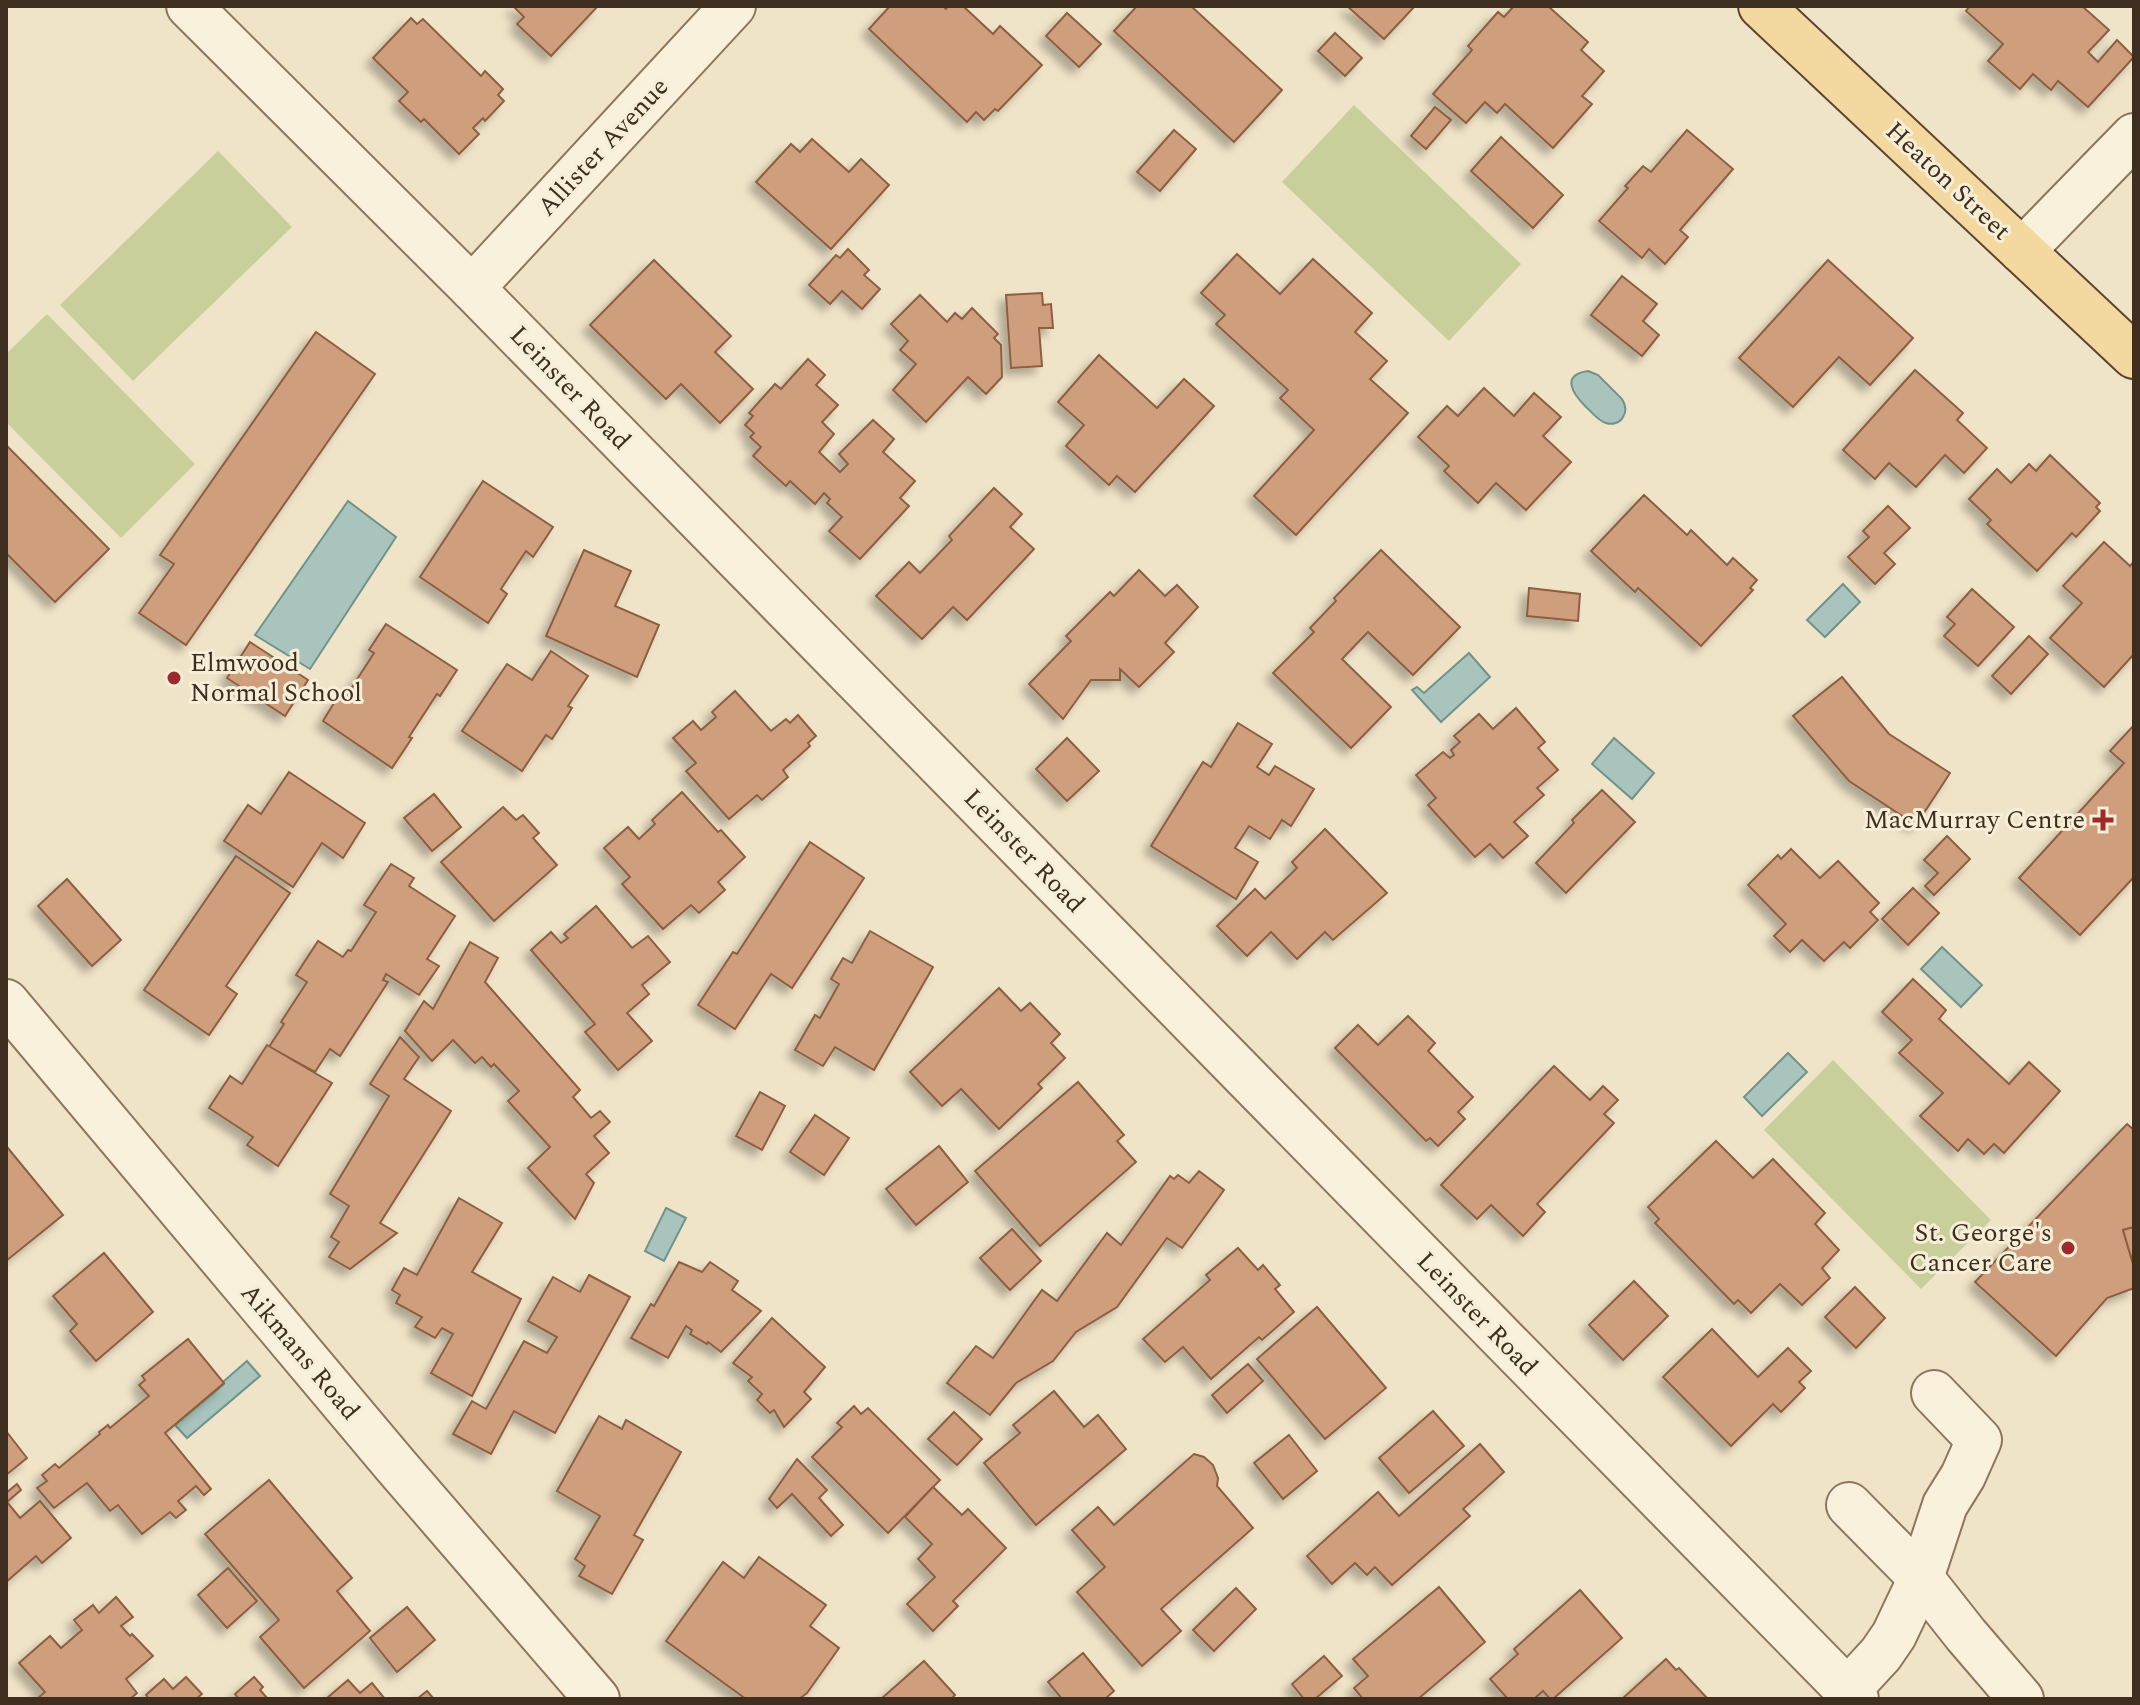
<svg xmlns="http://www.w3.org/2000/svg" width="2140" height="1705" font-family="Spectral,serif">
	<defs>
		<filter id="shadow"><feDropShadow dx="-7" dy="7" stdDeviation="4" flood-color="#0004"/></filter>
	</defs>
	<rect width="100%" height="100%" fill="#f0e4c8"/>
	<g fill="#c9cf9b">
		<polygon points="1354,105 1521,264 1449,341 1282,182"/>
		<polygon points="218,151 292,227 133,381 60,305"/>
		<polygon points="47,314 195,464 121,538 6,422 6,354"/>
		<polygon points="1833,1060 1991,1220 1921,1289 1764,1130"/>
	</g>
	<g fill="#a9c4bc" stroke="#6f938a" stroke-width="2">
		<path d="M1588,371L1598,375L1622,399C1625,404 1627,411 1623,417C1620,423 1612,425 1606,423C1598,421 1592,412 1586,407C1573,394 1560,375 1588,371Z"/>
		<polygon points="348,501 396,537 310,669 255,635"/>
		<polygon points="1843,584 1860,602 1825,637 1807,620"/>
		<polygon points="1469,653 1490,677 1441,722 1412,690 1417,687 1424,693"/>
		<polygon points="1614,738 1654,773 1632,799 1592,764"/>
		<polygon points="1942,947 1982,985 1961,1007 1921,969"/>
		<polygon points="1788,1053 1807,1072 1762,1116 1744,1097"/>
		<polygon points="666,1208 686,1218 664,1261 645,1251"/>
		<polygon points="247,1361 260,1376 187,1438 175,1425 224,1384 223,1382"/>
	</g>
	<g fill="#cf9f7d" stroke="#8d5f41" stroke-width="2" filter="url(#shadow)">
		<polygon points="513,6 598,6 551,56 517,24 524,17"/>
		<polygon points="890,6 943,6 946,9 948,6 963,6 993,34 1000,26 1042,65 998,111 995,109 984,120 976,112 967,122 869,29"/>
		<polygon points="1137,6 1191,6 1282,90 1234,142 1114,31"/>
		<polygon points="1347,6 1415,6 1384,39"/>
		<polygon points="1514,6 1548,6 1588,42 1581,50 1604,71 1582,96 1592,104 1553,148 1505,104 1497,113 1485,102 1466,123 1433,94 1472,50 1468,46 1498,12 1504,17"/>
		<polygon points="1970,6 2082,6 2109,30 2088,52 2098,62 2117,40 2134,57 2088,107 2058,81 2051,90 2033,74 2020,89 1988,61 2003,44 1966,11"/>
		<polygon points="1067,13 1101,44 1079,67 1046,36"/>
		<polygon points="411,18 417,24 423,19 481,76 485,71 503,89 498,95 504,101 485,121 483,118 473,128 479,134 459,154 424,119 421,122 399,101 408,92 373,58"/>
		<polygon points="1335,33 1362,58 1345,76 1318,51"/>
		<polygon points="1435,107 1451,120 1426,149 1411,136"/>
		<polygon points="1174,130 1196,149 1160,191 1137,172"/>
		<polygon points="1687,130 1733,169 1680,230 1688,237 1665,264 1649,249 1642,258 1599,221 1628,188 1625,186 1643,166 1651,172"/>
		<polygon points="1501,137 1563,195 1533,228 1471,171"/>
		<polygon points="812,139 849,172 861,159 889,185 831,249 756,182 791,144 800,152"/>
		<polygon points="848,249 869,270 864,275 880,289 862,309 842,291 830,304 809,285 836,255 840,258"/>
		<polygon points="1237,254 1280,294 1313,259 1372,313 1355,332 1387,361 1370,379 1408,413 1296,535 1254,496 1314,430 1280,398 1288,390 1216,324 1225,315 1201,293"/>
		<polygon points="654,260 731,336 715,352 753,389 720,423 681,384 666,399 590,325"/>
		<polygon points="1828,260 1913,338 1870,385 1839,357 1793,407 1739,358"/>
		<polygon points="1622,276 1657,304 1643,321 1659,335 1642,356 1591,315"/>
		<polygon points="1042,293 1043,305 1051,304 1053,328 1039,328 1042,366 1011,368 1006,295"/>
		<polygon points="920,295 947,322 955,313 962,319 972,308 998,334 994,338 1001,345 1002,377 986,394 968,377 926,422 893,390 916,364 900,350 908,341 891,324"/>
		<polygon points="316,332 375,374 186,645 139,613 174,564 160,555"/>
		<polygon points="1099,355 1157,408 1184,379 1214,406 1135,492 1117,476 1109,485 1066,446 1084,425 1058,402"/>
		<polygon points="808,359 825,375 816,385 838,405 822,422 834,434 819,452 840,472 848,464 839,454 873,420 894,439 883,452 915,481 900,498 909,506 860,559 829,531 842,517 827,503 830,499 824,493 815,504 790,481 786,486 753,456 761,447 750,437 754,433 745,425 753,416 749,413 775,384 781,389"/>
		<polygon points="1915,370 1963,413 1957,420 1987,448 1964,473 1945,455 1916,487 1889,463 1875,479 1843,450"/>
		<polygon points="1484,388 1514,416 1534,393 1561,417 1543,436 1571,462 1526,510 1496,483 1478,503 1444,471 1449,466 1418,437 1447,406 1458,416"/>
		<polygon points="6,445 109,549 55,602 6,553"/>
		<polygon points="2050,455 2100,503 2096,507 2100,511 2076,537 2072,533 2037,571 1987,524 1991,520 1969,499 1997,469 2011,483 2029,464 2036,471"/>
		<polygon points="483,481 553,527 533,557 526,551 501,589 507,594 488,623 420,577"/>
		<polygon points="994,488 1022,514 1010,527 1034,549 967,620 953,607 922,639 876,596 909,562 920,573 952,540 949,536"/>
		<polygon points="1644,495 1687,535 1691,530 1727,565 1733,558 1757,580 1750,588 1753,590 1701,646 1638,588 1635,592 1591,551"/>
		<polygon points="1888,506 1910,528 1884,553 1895,564 1875,584 1848,557 1869,537 1863,531"/>
		<polygon points="2104,542 2130,566 2134,561 2134,654 2104,687 2050,638 2082,603 2063,586"/>
		<polygon points="584,550 631,571 615,606 659,625 637,677 546,636"/>
		<polygon points="1381,550 1460,627 1413,675 1368,632 1342,659 1391,707 1351,748 1273,673 1314,632 1310,628 1336,601 1334,598"/>
		<polygon points="1139,570 1165,596 1177,585 1198,607 1165,643 1174,652 1139,687 1120,669 1120,680 1091,680 1063,719 1029,684 1071,641 1066,636 1110,592 1114,596"/>
		<polygon points="1529,588 1580,594 1578,621 1527,616"/>
		<polygon points="1972,589 2014,627 1978,666 1944,636 1955,624 1947,617"/>
		<polygon points="386,624 457,670 440,696 437,694 409,737 412,738 392,768 323,721 337,698 343,701 374,653 369,650"/>
		<polygon points="2029,636 2048,654 2011,694 1992,676"/>
		<polygon points="250,642 308,680 285,716 227,678"/>
		<polygon points="551,651 588,676 568,706 572,708 552,739 546,735 522,771 462,731 507,664 532,680"/>
		<polygon points="1842,677 1889,734 1950,773 1916,825 1849,781 1793,716"/>
		<polygon points="735,691 771,731 786,719 790,723 798,715 816,736 808,743 810,746 783,770 788,777 762,800 757,795 729,819 686,771 696,763 673,738 693,721 701,730 716,717 712,712"/>
		<polygon points="1516,708 1545,742 1538,748 1558,770 1537,788 1544,795 1514,822 1528,836 1503,858 1490,844 1475,857 1428,805 1436,798 1416,775 1443,752 1450,758 1454,755 1451,750 1460,742 1454,736 1479,714 1493,729"/>
		<polygon points="1238,723 1272,744 1257,767 1269,775 1275,766 1314,789 1291,826 1282,820 1270,839 1249,826 1235,848 1258,862 1236,899 1151,846 1203,762 1211,767"/>
		<polygon points="2134,725 2134,877 2080,935 2019,878 2124,763 2110,751"/>
		<polygon points="1067,738 1099,771 1067,801 1036,769"/>
		<polygon points="289,772 365,823 343,858 322,843 293,887 224,841 248,805 261,814"/>
		<polygon points="1602,790 1635,822 1566,893 1536,863 1574,823 1572,820"/>
		<polygon points="682,792 718,832 721,830 745,857 718,882 725,890 699,913 691,905 663,929 622,884 630,877 604,848 628,827 639,839 655,824 652,820"/>
		<polygon points="434,794 461,827 432,851 404,818"/>
		<polygon points="503,807 516,820 523,815 539,833 533,838 557,865 494,921 441,862"/>
		<polygon points="1325,829 1387,893 1333,940 1325,932 1297,959 1271,932 1247,956 1217,926 1255,889 1265,899 1297,868 1292,862"/>
		<polygon points="1947,836 1970,859 1934,895 1925,886 1938,873 1924,860"/>
		<polygon points="810,842 864,878 792,988 771,974 735,1029 698,1005 733,952 737,954"/>
		<polygon points="1791,849 1820,878 1838,861 1879,903 1870,912 1878,920 1850,948 1844,942 1824,961 1802,940 1790,952 1774,936 1786,924 1748,885 1778,855 1781,859"/>
		<polygon points="236,856 290,893 226,986 237,994 209,1035 144,990"/>
		<polygon points="391,864 414,878 409,886 455,916 427,959 439,966 419,995 386,974 383,980 388,982 340,1056 330,1049 315,1072 269,1047 284,1024 281,1022 307,982 296,975 318,941 343,957 348,950 351,951 376,912 364,905"/>
		<polygon points="67,879 121,940 92,966 38,906"/>
		<polygon points="1913,888 1939,913 1908,945 1882,919"/>
		<polygon points="596,906 632,948 648,936 670,962 642,985 649,994 627,1013 652,1041 618,1070 585,1032 595,1024 531,950 551,932 561,943 568,938 564,934"/>
		<polygon points="870,931 933,967 874,1070 835,1047 823,1066 795,1050 815,1015 820,1018 839,984 831,979 843,958 852,963"/>
		<polygon points="470,942 498,958 485,982 580,1090 573,1097 591,1118 600,1111 610,1122 594,1136 609,1153 586,1174 594,1183 575,1219 528,1168 550,1147 508,1101 519,1091 494,1064 491,1067 482,1057 475,1063 453,1040 432,1061 405,1031 424,1001 433,1009"/>
		<polygon points="1913,979 1946,1010 1939,1019 2009,1084 2029,1062 2060,1091 2004,1153 1994,1144 1984,1154 1968,1139 1958,1151 1920,1116 1943,1093 1899,1053 1912,1040 1882,1012"/>
		<polygon points="999,988 1021,1011 1030,1003 1060,1034 1051,1043 1065,1058 1038,1084 1042,1088 999,1129 961,1089 942,1106 910,1072"/>
		<polygon points="1408,1016 1435,1043 1428,1051 1473,1097 1458,1112 1465,1119 1438,1146 1430,1138 1426,1141 1335,1048 1358,1025 1378,1045"/>
		<polygon points="400,1037 419,1057 404,1079 451,1111 380,1223 397,1233 350,1269 329,1257 339,1242 331,1237 349,1206 330,1194 389,1096 370,1084"/>
		<polygon points="267,1045 332,1083 278,1166 247,1145 253,1137 209,1108 230,1076 242,1084"/>
		<polygon points="1554,1066 1590,1100 1603,1086 1618,1100 1604,1114 1614,1123 1537,1204 1545,1212 1523,1236 1491,1205 1477,1219 1441,1185"/>
		<polygon points="1078,1082 1124,1135 1117,1141 1136,1162 1040,1246 975,1171"/>
		<polygon points="760,1092 785,1106 762,1150 736,1136"/>
		<polygon points="815,1115 849,1138 824,1175 790,1152"/>
		<polygon points="2127,1124 2134,1130 2134,1227 2123,1230 2134,1267 2134,1288 2107,1298 2056,1356 1975,1282"/>
		<polygon points="1716,1141 1753,1178 1773,1159 1825,1213 1815,1224 1839,1250 1822,1268 1830,1278 1802,1305 1780,1284 1751,1313 1738,1300 1734,1304 1655,1223 1659,1219 1648,1207"/>
		<polygon points="939,1146 968,1182 916,1225 886,1189"/>
		<polygon points="7,1147 63,1215 6,1261 6,1148"/>
		<polygon points="1199,1171 1224,1190 1182,1248 1167,1238 1117,1307 1076,1332 1053,1361 1016,1383 990,1415 947,1383 976,1346 993,1358 1042,1290 1057,1301 1107,1233 1121,1245 1170,1176 1174,1179 1178,1175 1189,1183"/>
		<polygon points="459,1198 502,1223 472,1272 521,1299 472,1396 431,1373 453,1334 442,1328 435,1338 415,1327 422,1317 396,1303 400,1295 392,1290 404,1268 417,1275"/>
		<polygon points="2134,1227 2134,1267 2123,1230"/>
		<polygon points="1012,1229 1041,1261 1010,1290 980,1258"/>
		<polygon points="1238,1248 1258,1270 1263,1265 1280,1285 1275,1289 1294,1312 1262,1340 1259,1337 1211,1379 1183,1347 1165,1362 1143,1339 1210,1280 1206,1275"/>
		<polygon points="104,1253 153,1312 96,1361 70,1331 77,1324 53,1296"/>
		<polygon points="679,1262 702,1272 710,1262 738,1281 732,1290 761,1311 721,1352 708,1342 707,1344 690,1334 692,1330 686,1326 668,1358 631,1338 651,1304 654,1306"/>
		<polygon points="589,1275 630,1297 555,1433 514,1411 491,1454 453,1434 472,1401 486,1409 524,1341 547,1353 557,1337 528,1321 553,1277 580,1292"/>
		<polygon points="1634,1281 1668,1316 1623,1360 1589,1325"/>
		<polygon points="1855,1287 1885,1318 1856,1348 1825,1317"/>
		<polygon points="1317,1307 1386,1388 1325,1439 1257,1359"/>
		<polygon points="772,1318 825,1367 804,1392 811,1399 784,1427 774,1410 770,1413 757,1400 762,1394 748,1381 752,1377 733,1363"/>
		<polygon points="1712,1329 1758,1377 1788,1348 1811,1371 1799,1382 1805,1388 1781,1412 1773,1404 1731,1446 1663,1377"/>
		<polygon points="188,1339 224,1383 165,1433 211,1489 204,1495 196,1486 178,1501 186,1510 176,1518 170,1512 142,1534 118,1505 110,1511 87,1483 54,1508 37,1488 47,1481 42,1475 55,1464 59,1468 100,1434 99,1432 108,1425 110,1428 149,1396 139,1385 145,1380 142,1376"/>
		<polygon points="1248,1364 1263,1381 1227,1413 1212,1395"/>
		<polygon points="1054,1391 1084,1427 1098,1415 1126,1449 1036,1525 984,1463 1020,1433 1013,1425"/>
		<polygon points="854,1406 861,1414 868,1408 940,1480 888,1533 812,1457 842,1427 837,1423"/>
		<polygon points="1433,1411 1464,1446 1409,1493 1379,1458"/>
		<polygon points="954,1412 982,1439 957,1465 928,1439"/>
		<polygon points="599,1416 622,1429 626,1420 681,1452 634,1535 643,1540 612,1594 579,1576 585,1566 575,1559 600,1516 557,1491"/>
		<polygon points="6,1431 27,1458 6,1475"/>
		<polygon points="1289,1435 1317,1471 1283,1499 1254,1463"/>
		<polygon points="1480,1444 1504,1472 1463,1509 1470,1516 1392,1585 1375,1567 1367,1575 1355,1563 1332,1584 1307,1556 1378,1492 1399,1516"/>
		<polygon points="1194,1454 1204,1457 1213,1465 1218,1478 1217,1486 1253,1528 1161,1609 1181,1631 1142,1666 1077,1592 1105,1567 1072,1530 1098,1507 1114,1525"/>
		<polygon points="797,1459 827,1490 819,1498 843,1525 831,1536 792,1494 777,1508 769,1499"/>
		<polygon points="269,1480 352,1578 337,1591 370,1631 304,1688 260,1637 279,1620 205,1534"/>
		<polygon points="17,1484 21,1490 7,1502 20,1518 40,1501 71,1538 42,1563 36,1556 6,1582 6,1493"/>
		<polygon points="933,1487 962,1515 968,1509 1006,1548 953,1601 958,1606 933,1631 907,1604 935,1577 918,1559 932,1544 905,1517"/>
		<polygon points="759,1557 826,1605 810,1626 839,1648 807,1693 799,1699 746,1699 666,1641 723,1562 744,1578"/>
		<polygon points="228,1568 257,1601 227,1628 198,1595"/>
		<polygon points="1439,1587 1485,1642 1418,1699 1363,1699 1354,1688 1368,1676 1353,1659"/>
		<polygon points="1236,1588 1256,1609 1214,1651 1193,1630"/>
		<polygon points="1580,1590 1622,1638 1553,1699 1550,1699 1543,1691 1534,1699 1508,1699 1490,1679 1518,1654 1514,1649"/>
		<polygon points="116,1597 133,1617 121,1626 130,1636 132,1634 153,1656 126,1679 137,1693 130,1699 37,1699 45,1692 19,1663 50,1636 61,1648 82,1630 74,1620 93,1605 99,1613"/>
		<polygon points="407,1607 435,1640 397,1672 370,1638"/>
		<polygon points="1083,1653 1114,1691 1105,1699 1062,1699 1048,1682"/>
		<polygon points="1324,1656 1342,1676 1315,1699 1304,1699 1292,1684"/>
		<polygon points="1666,1659 1676,1670 1679,1668 1708,1699 1622,1699"/>
		<polygon points="924,1661 955,1695 951,1699 881,1699"/>
		<polygon points="186,1677 202,1694 196,1699 149,1699 146,1695 164,1679 173,1689"/>
		<polygon points="254,1677 263,1687 260,1690 268,1699 239,1699 235,1694"/>
		<polygon points="348,1680 360,1693 372,1683 385,1699 326,1699"/>
		<polygon points="427,1691 434,1699 417,1699"/>
	</g>
	<g fill="none" stroke-linecap="round" stroke-linejoin="round">
		<defs>
			<g id="minor">
				<polyline points="189,6 472,288 1856,1699"/>
				<polyline points="2022,251 2134,136"/>
				<polyline points="472,288 733,6"/>
				<polyline points="6,1002 396,1466 597,1699"/>
				<polyline points="1849,1505 1921,1578 1966,1635 2021,1699"/>
				<polyline points="1847,1691 1881,1654 1894,1635 1921,1578 1945,1505 1963,1476 1979,1440 1934,1393"/>
			</g>
			<polyline id="major" points="1761,6 2134,356"/>
		</defs>
		<use href="#minor" stroke="#8d765c" stroke-width="48"/>
		<use href="#major" stroke="#5b4430" stroke-width="48"/>
		<use href="#minor" stroke="#faf1dc" stroke-width="44"/>
		<use href="#major" stroke="#f3d9a0" stroke-width="44"/>
	</g>
	<g fill="#9e2a2b" stroke="#f7eed8" stroke-width="3">
		<circle cx="174" cy="678" r="8"/>
		<path d="M2099 808h8v8h8v8h-8v8h-8v-8h-8v-8h8z"/>
		<circle cx="2068" cy="1248" r="8"/>
	</g>
	<g text-anchor="middle" dominant-baseline="central" stroke-width="6" stroke-linejoin="round" paint-order="stroke">
		<g font-size="26" fill="#3d2e20" stroke="#f7eed8">
			<text transform="translate(603 147) rotate(-47)">Allister Avenue</text>
			<text transform="translate(1948 181) rotate(43)">Heaton Street</text>
			<text transform="translate(570 388) rotate(46)">Leinster Road</text>
			<text transform="translate(1024 851) rotate(46)">Leinster Road</text>
			<text transform="translate(1477 1314) rotate(46)">Leinster Road</text>
			<text transform="translate(300 1352) rotate(50)">Aikmans Road</text>
		</g>
		<g font-size="26" fill="#3d2e20" stroke="#f7eed8" text-anchor="end">
			<text x="190" y="663" text-anchor="start">Elmwood<tspan x="190" dy="30">Normal School</tspan></text>
			<text x="2085" y="820">MacMurray Centre</text>
			<text x="2052" y="1233">St. George's<tspan x="2052" dy="30">Cancer Care</tspan></text>
		</g>
	</g>
	<rect width="2140" height="1705" fill="none" stroke="#3d2e20" stroke-width="16"/>
</svg>
